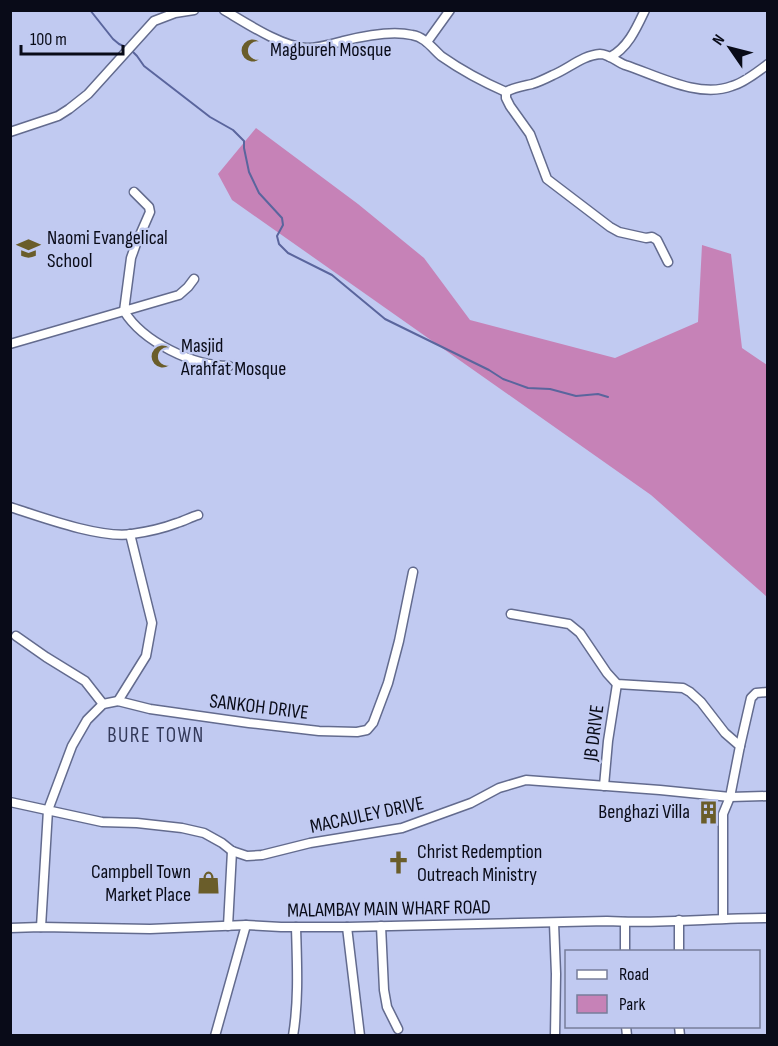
<svg xmlns="http://www.w3.org/2000/svg" width="778" height="1046" font-family="'Sofia Sans Condensed',sans-serif">
	<rect width="100%" height="100%" fill="#c1caf1"/>
	<polygon fill="#c682b7" points="256,128 358,204 424,258 470,320 615,358 698,322 702,245 731,254 742,348 767,365 767,597 651,495 232,200 218,174"/>
	<g fill="none" stroke-linecap="round" stroke-linejoin="round">
		<polyline stroke="#5a659d" stroke-width="2" points="90,10 113,39 119,44 130,49 137,56 144,66 210,117 233,130 244,141 244,148 249,172 259,193 282,218 283,225 277,236 279,244 288,253 332,275 385,319 489,370 503,379 528,388 550,389 576,396 598,394 608,397"/>
		<defs>
			<g id="minor">
				<path d="M224,10C246,23 282,47 307,48C319,48 332,44 343,41C363,36 392,30 412,35C425,37 432,48 441,56C461,70 483,82 506,92C514,87 523,86 532,84C539,82 547,78 553,75C568,69 583,55 600,54C609,54 617,62 625,65C656,75 699,99 732,86C743,83 759,71 768,64"/>
				<polyline points="427,42 450,10"/>
				<path d="M610,57C628,48 637,27 645,10"/>
				<polyline points="506,92 506,98 510,106 530,134 547,179 610,227 619,232 646,238 652,237 657,240 668,262"/>
				<polyline points="10,132 58,116 69,109 88,94 154,21 175,13 194,10"/>
				<polyline points="134,192 149,207 150,212 136,244 131,258 124,311 179,295 188,287 194,279"/>
				<path d="M10,344L124,311C143,342 193,366 229,366"/>
				<path d="M10,507C41,517 101,539 132,534C146,532 164,528 177,523C184,521 191,517 198,515"/>
				<polyline points="511,614 569,624 580,633 607,673 617,684 683,688 690,692 701,702 725,733 740,746 730,797 723,814 723,918"/>
				<polyline points="16,636 46,657 85,681 103,704"/>
				<polyline points="118,701 146,656 152,623 130,534"/>
				<polyline points="740,746 751,698 756,693 768,692"/>
				<polyline points="604,786 608,741 617,684"/>
				<polyline points="10,802 102,822 137,823 182,828 204,833 222,843 232,851 247,856 262,855 310,843 402,828 471,803 499,788 526,780 660,790 730,797 768,796"/>
				<polyline points="679,920 679,952"/>
				<polyline points="625,922 625,952"/>
				<polyline points="554,923 556,974 555,1036"/>
				<polyline points="228,926 232,851"/>
				<polyline points="381,926 384,990 387,1007 398,1029"/>
				<polyline points="41,927 48,810 72,746 87,720 103,704 118,701 150,709 249,723 319,731 357,732 367,730 373,723 388,683 399,641 413,572"/>
				<polyline points="347,927 360,1036"/>
				<path d="M10,928L41,927L150,929L246,925L281,927H347L607,921C660,924 714,918 768,918"/>
				<polyline points="626,1026 627,1036"/>
				<polyline points="679,1026 680,1036"/>
				<polyline points="215,1036 246,925"/>
				<path d="M293,1036C299,1000 297,963 296,927"/>
			</g>
		</defs>
		<use href="#minor" stroke="#636b8e" stroke-width="11"/>
		<use href="#minor" stroke="#fff" stroke-width="8"/>
	</g>
	<defs>
		<symbol id="mosque-bare" viewBox="-9 -9 18 18"><path d="M3.5-4.9A6 6 0 1 0 3.5 4.9A5 5 0 1 1 3.5-4.9Z" fill="#6a5d2a" stroke="#c1caf1" stroke-width="2.5" paint-order="stroke"/></symbol>
		<symbol id="school-bare" viewBox="-9 -9 18 18"><path d="M0-5L7-2L0 1L-7-2ZM-4 1L0 2.5L4 1V4Q0 6-4 4Z" fill="#6a5d2a" stroke="#c1caf1" stroke-width="2.5" paint-order="stroke"/></symbol>
		<symbol id="building-bare" viewBox="-9 -9 18 18"><path d="M-4-6H4V6H1V3H-1V6H-4ZM-2.5-4.3h1.7v1.8h-1.7ZM.8-4.3h1.7v1.8H.8ZM-2.5-1h1.7V.8h-1.7ZM.8-1h1.7V.8H.8Z" fill="#6a5d2a" stroke="#c1caf1" stroke-width="2.5" paint-order="stroke"/></symbol>
		<symbol id="church-bare" viewBox="-9 -9 18 18"><path d="M-1.2-6h2.4v3.5h3.3v2.4h-3.3V6h-2.4V-.1h-3.3v-2.4h3.3Z" fill="#6a5d2a" stroke="#c1caf1" stroke-width="2.5" paint-order="stroke"/></symbol>
		<symbol id="shop-bare" viewBox="-9 -9 18 18"><path d="M-5-2.5h2.3a2.7 3.5 0 0 1 5.4 0H5L5.5 6h-11ZM-1.5-2.5h3a1.5 2.3 0 0 0-3 0Z" fill="#6a5d2a" stroke="#c1caf1" stroke-width="2.5" paint-order="stroke"/></symbol>
	</defs>
	<g fill-rule="evenodd">
		<use href="#mosque-bare" x="236" y="34" width="33" height="33"/>
		<use href="#school-bare" x="12" y="232" width="33" height="33"/>
		<use href="#mosque-bare" x="146" y="340" width="33" height="33"/>
		<use href="#building-bare" x="692" y="796" width="33" height="33"/>
		<use href="#church-bare" x="382" y="846" width="33" height="33"/>
		<use href="#shop-bare" x="192" y="866" width="33" height="33"/>
	</g>
	<g text-anchor="middle" dominant-baseline="central" stroke-width="5" stroke-linejoin="round" paint-order="stroke">
		<g font-size="20" fill="#090b18" stroke="#c1caf1" text-anchor="start">
			<text x="270" y="50">Magbureh Mosque</text>
			<text x="47" y="238">Naomi Evangelical<tspan x="47" dy="23">School</tspan></text>
			<text x="181" y="346">Masjid<tspan x="181" dy="23">Arahfat Mosque</tspan></text>
			<text x="690" y="812" text-anchor="end">Benghazi Villa</text>
			<text x="417" y="852">Christ Redemption<tspan x="417" dy="23">Outreach Ministry</tspan></text>
			<text x="191" y="872" text-anchor="end">Campbell Town<tspan x="191" dy="23">Market Place</tspan></text>
		</g>
		<g font-size="20" fill="#090b18" stroke="#c1caf1">
			<text transform="translate(259 707) rotate(7)">SANKOH DRIVE</text>
			<text transform="translate(594 733) rotate(-83)">JB DRIVE</text>
			<text transform="translate(367 815) rotate(-12)">MACAULEY DRIVE</text>
			<text transform="translate(389 909) rotate(-1)">MALAMBAY MAIN WHARF ROAD</text>
		</g>
		<g font-size="21" letter-spacing="1.5" fill="#333959" stroke="#c1caf1">
			<text x="156" y="735">BURE TOWN</text>
		</g>
	</g>
	<rect width="778" height="1046" fill="none" stroke="#090b18" stroke-width="24"/>
	<rect x="565" y="950" width="195" height="78" fill="#c1caf1" stroke="#777e9a" stroke-width="1.5"/>
	<rect x="577" y="970" width="30" height="9" fill="#ffffff" stroke="#777e9a" stroke-width="1.5"/>
	<text x="619" y="980" font-size="18" fill="#090b18">Road</text>
	<rect x="577" y="995" width="30" height="18" fill="#c682b7" stroke="#777e9a" stroke-width="1.5"/>
	<text x="619" y="1010" font-size="18" fill="#090b18">Park</text>
	<g transform="translate(730 48) rotate(305)" stroke="#c1caf1" stroke-width="4.5" paint-order="stroke">
	<path d="M0-4.5L10 22L0 15L-10 22Z" fill="#090b18"/>
	<text y="-9" font-size="16" font-weight="bold" text-anchor="middle" fill="#090b18">N</text>
	</g>
	<path d="M21 45v9h102v-9" fill="none" stroke="#090b18" stroke-width="3"/>
	<text x="30" y="45" font-size="18" fill="#090b18" stroke="#c1caf1" stroke-width="4.5" paint-order="stroke">100 m</text>
</svg>
